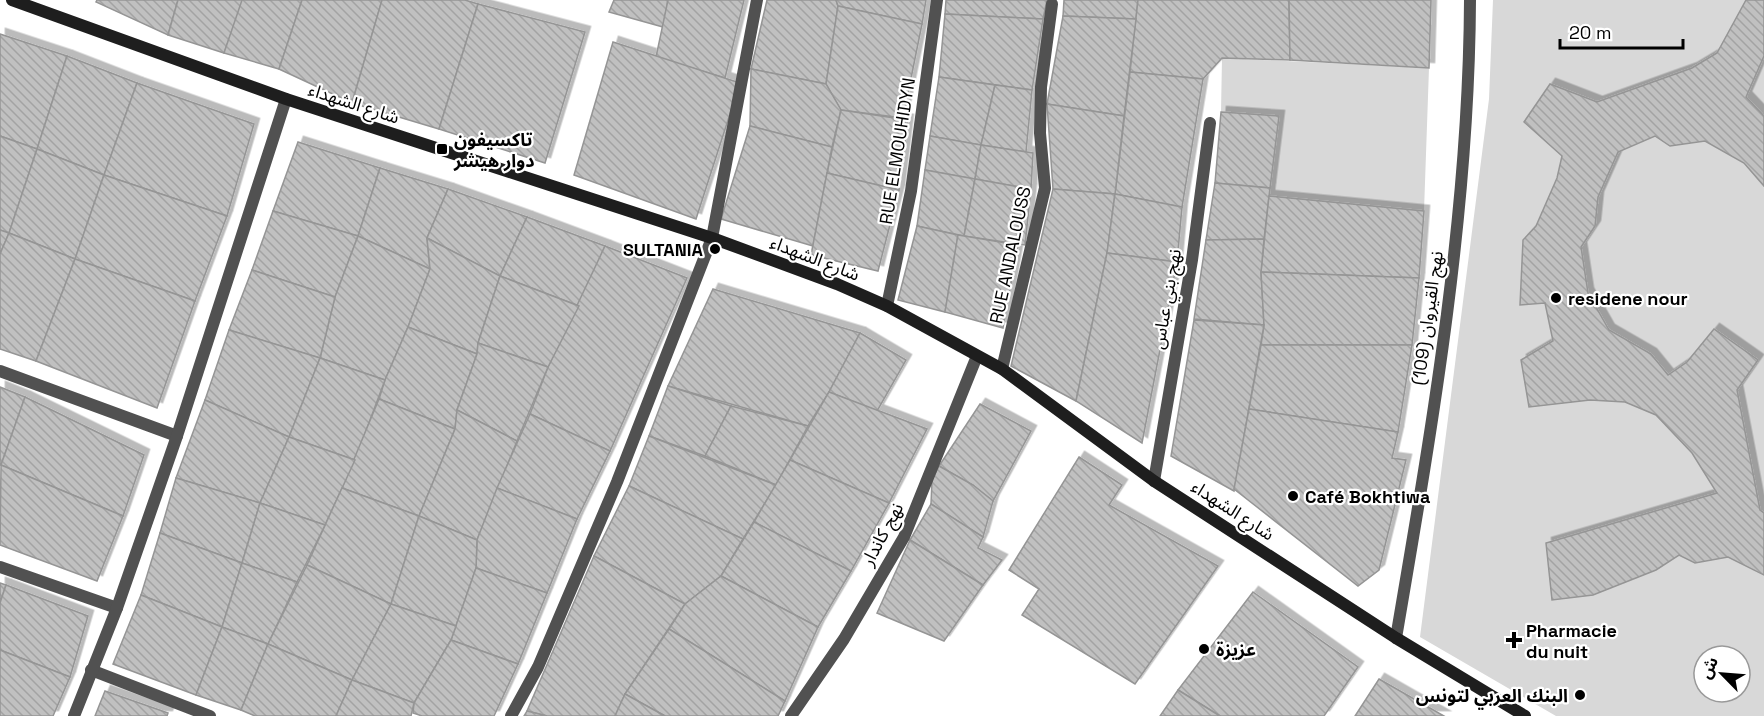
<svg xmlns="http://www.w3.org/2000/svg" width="1764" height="716" font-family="'Space Grotesk','Noto Sans Arabic',sans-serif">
	<defs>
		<pattern id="building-back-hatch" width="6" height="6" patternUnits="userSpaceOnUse" patternTransform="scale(1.5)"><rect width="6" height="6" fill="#c0c0c0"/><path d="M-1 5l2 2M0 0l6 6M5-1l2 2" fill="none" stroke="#a3a3a3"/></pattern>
		<filter id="shadow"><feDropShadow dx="5.5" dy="-5.5" stdDeviation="0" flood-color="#0004"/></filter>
	</defs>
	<rect width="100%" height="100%" fill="#fff"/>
	<g fill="#d8d8d8" fill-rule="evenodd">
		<path d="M1493,0H1764V716H1556L1420,637L1489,99ZM1704,656H1740V692H1704Z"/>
		<polygon points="1222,58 1429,68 1424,211 1269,196 1279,116 1221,112"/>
	</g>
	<g fill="url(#building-back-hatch)" stroke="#959595" stroke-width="1.5" filter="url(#shadow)">
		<polygon points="97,0 178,0 168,35 96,2"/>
		<polygon points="178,0 243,0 224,53 168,35"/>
		<polygon points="242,0 302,0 279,69 224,53"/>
		<polygon points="302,0 382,0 352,103 279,69"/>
		<polygon points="382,0 465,0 478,4 439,129 352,103"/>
		<polygon points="614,0 668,0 663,27 609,12"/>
		<polygon points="668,0 744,0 725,78 656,57"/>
		<polygon points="767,0 836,0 838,6 826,84 751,69"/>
		<polygon points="836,0 926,0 922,24 838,6"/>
		<polygon points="946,0 1047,0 1043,19 945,14"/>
		<polygon points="1064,0 1138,0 1136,19 1063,16"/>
		<polygon points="1138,0 1289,0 1290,60 1222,58 1203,79 1130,72"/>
		<polygon points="1289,0 1431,0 1429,68 1290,60"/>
		<polygon points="1746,0 1764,0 1764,56 1746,97 1764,116 1764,186 1744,163 1705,141 1670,146 1655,136 1618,152 1598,197 1595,226 1581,247 1588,293 1609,330 1651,354 1668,375 1687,362 1714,329 1758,360 1737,390 1760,510 1764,513 1764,575 1728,557 1695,563 1679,555 1656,570 1593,595 1552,600 1546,543 1717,493 1692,453 1656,415 1625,402 1590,400 1529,407 1521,360 1553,341 1545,303 1520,305 1523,240 1536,226 1557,178 1562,156 1524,122 1550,84 1597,102 1692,68 1717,53"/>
		<polygon points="478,4 585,32 545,163 439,129"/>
		<polygon points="838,6 922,24 903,118 841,110 826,84"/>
		<polygon points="945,14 1043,19 1032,90 939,77"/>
		<polygon points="1063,16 1136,19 1124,116 1047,104"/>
		<polygon points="0,34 67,56 37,149 0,136"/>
		<polygon points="613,42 740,83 696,219 574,175"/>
		<polygon points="67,56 137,83 104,175 37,149"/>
		<polygon points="751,69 826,84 841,110 832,147 750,126"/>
		<polygon points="1130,72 1203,79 1182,207 1115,194"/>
		<polygon points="939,77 995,85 981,145 930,136"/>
		<polygon points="137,83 254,124 227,216 104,175"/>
		<polygon points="995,85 1032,90 1026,152 981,145"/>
		<polygon points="1047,104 1124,116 1115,194 1053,189"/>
		<polygon points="841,110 908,120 899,190 827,173"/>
		<polygon points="1221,112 1279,116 1270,188 1215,183"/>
		<polygon points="750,126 832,147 813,246 721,219"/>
		<polygon points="0,136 37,149 9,233 0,230"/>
		<polygon points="930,136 981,145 975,179 925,170"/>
		<polygon points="298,142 380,168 358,236 273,211"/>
		<polygon points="981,145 1033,153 1031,189 975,179"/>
		<polygon points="37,149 104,175 75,259 9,233"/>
		<polygon points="380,168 448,189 427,238 430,269 358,236"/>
		<polygon points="925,170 975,179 964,236 917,226"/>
		<polygon points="827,173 899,190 878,271 811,255"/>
		<polygon points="104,175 227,216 195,301 75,259"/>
		<polygon points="975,179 1031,189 1025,245 964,236"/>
		<polygon points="1215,183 1270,188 1264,239 1206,240"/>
		<polygon points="448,189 527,217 500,276 427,238"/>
		<polygon points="1053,189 1115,194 1107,253 1076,401 1011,366"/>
		<polygon points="1115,194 1182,207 1177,262 1107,253"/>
		<polygon points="1269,196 1424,211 1419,278 1261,272"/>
		<polygon points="273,211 358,236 335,297 252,270"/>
		<polygon points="527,217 605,246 579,306 500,276"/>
		<polygon points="917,226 958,235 945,312 898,300"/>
		<polygon points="0,230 9,233 0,254"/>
		<polygon points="9,233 75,259 36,361 0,349 0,254"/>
		<polygon points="958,235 1018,245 1003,328 945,312"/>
		<polygon points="358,236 430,269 408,327 385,380 320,358 335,297"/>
		<polygon points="427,238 500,276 478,343 477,354 408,327 430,269"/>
		<polygon points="1264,239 1261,272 1264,325 1194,319 1206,240"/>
		<polygon points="605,246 687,278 610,451 530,414 548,367"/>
		<polygon points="1107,253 1177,262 1142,443 1076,401"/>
		<polygon points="75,259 195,301 157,408 36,361"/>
		<polygon points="252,270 335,297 320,358 229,330"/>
		<polygon points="1261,272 1419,278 1412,345 1261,345 1264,325"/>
		<polygon points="500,276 579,306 548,367 478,343"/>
		<polygon points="713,289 860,333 829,392 808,426 668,386"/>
		<polygon points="1194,320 1264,325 1234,491 1171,456"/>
		<polygon points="408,327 477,354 457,410 455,429 379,399 385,380"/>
		<polygon points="229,330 320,358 289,437 205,400"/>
		<polygon points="860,333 906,360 877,411 829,392"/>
		<polygon points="478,343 548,367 517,441 457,410 477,354"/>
		<polygon points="1261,345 1412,345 1398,432 1249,409"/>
		<polygon points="320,358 385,380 355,460 289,437"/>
		<polygon points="668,386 731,406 705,456 649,436"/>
		<polygon points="0,387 25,397 1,465 0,464"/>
		<polygon points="829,392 927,429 889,503 790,460"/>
		<polygon points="25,397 144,455 123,516 1,465"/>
		<polygon points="379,399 455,429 419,516 342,488"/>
		<polygon points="205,400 289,437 260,503 176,478"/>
		<polygon points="980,404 1031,431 993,501 973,485 939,466"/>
		<polygon points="731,406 808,426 776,485 705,456"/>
		<polygon points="1249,409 1398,432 1392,458 1406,460 1379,570 1358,586 1234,489"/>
		<polygon points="457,410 517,441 477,540 419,516 455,429"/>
		<polygon points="530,414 610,451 577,519 497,488"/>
		<polygon points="649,436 776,485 743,539 629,486"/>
		<polygon points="289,437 355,460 325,525 260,503"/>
		<polygon points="1079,457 1122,485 1109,505 1218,566 1135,684 1022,615 1039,589 1009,570"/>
		<polygon points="790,460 889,503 851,571 754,522"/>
		<polygon points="1,465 123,516 97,581 0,545"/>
		<polygon points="939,466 973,485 993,501 983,537 931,504 932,480"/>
		<polygon points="176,478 260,503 242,563 160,533"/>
		<polygon points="629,486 743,539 721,576 685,604 594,556"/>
		<polygon points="342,488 419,516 391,604 307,565"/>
		<polygon points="497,488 577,519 547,593 476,568 477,540"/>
		<polygon points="260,503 325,525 297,582 242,563"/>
		<polygon points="931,504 983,537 978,548 1002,560 983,585 910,540"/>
		<polygon points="419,516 477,540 476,568 456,626 391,604"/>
		<polygon points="754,522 851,571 818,627 721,576"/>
		<polygon points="160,533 242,563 222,627 141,595"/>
		<polygon points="910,540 983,585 944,641 877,613"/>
		<polygon points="594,556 685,604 625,694 615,716 547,716 527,711"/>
		<polygon points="242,563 297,582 268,644 222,627"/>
		<polygon points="307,565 391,604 352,680 268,644"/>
		<polygon points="476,568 547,593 518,664 451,640"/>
		<polygon points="721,576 818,627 785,701 669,629 685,604"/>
		<polygon points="0,583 6,585 0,603"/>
		<polygon points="6,585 88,616 70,677 0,650 0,603"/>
		<polygon points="1253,592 1358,667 1324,716 1220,716 1178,690"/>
		<polygon points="141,595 222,627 196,695 113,664"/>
		<polygon points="391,604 456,626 451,640 414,703 352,680"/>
		<polygon points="222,627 268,644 241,710 196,695"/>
		<polygon points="669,629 785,701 778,716 665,716 625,694"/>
		<polygon points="451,640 518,664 494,716 422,716 413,713 414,703"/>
		<polygon points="268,644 352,680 336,716 255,716 241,710"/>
		<polygon points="0,650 70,677 53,716 0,716"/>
		<polygon points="1379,679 1444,716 1355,716"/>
		<polygon points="352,680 414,703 411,716 336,716"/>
		<polygon points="1178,690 1220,716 1160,716"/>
		<polygon points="105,691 168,713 167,716 95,716"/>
		<polygon points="625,694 665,716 615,716"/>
		<polygon points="527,711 547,716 524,716"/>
	</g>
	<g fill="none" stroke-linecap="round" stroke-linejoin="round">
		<g stroke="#515151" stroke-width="12">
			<polyline points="887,306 911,191 937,0"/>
			<polyline points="1002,369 1045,188 1040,133 1041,87 1052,4"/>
			<polyline points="0,371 177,436"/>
			<polyline points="1154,481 1192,260 1210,123"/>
			<polyline points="0,567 117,608"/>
			<path d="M1396,638C1432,427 1469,215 1470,0"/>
			<polyline points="91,670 210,716"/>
			<polyline points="74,716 117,608 177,436 286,99"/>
			<polyline points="511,716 538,667 617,482 712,238 757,0"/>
			<polyline points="791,716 844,639 904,537 977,356"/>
		</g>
		<polyline stroke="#1e1e1e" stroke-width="12" points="12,0 286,99 712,238 837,284 887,306 1002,369 1154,481 1396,638 1525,716"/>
	</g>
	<g fill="#000" stroke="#fff" stroke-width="2">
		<rect x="436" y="143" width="12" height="12" rx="3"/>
		<circle cx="715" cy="249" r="6"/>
		<circle cx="1556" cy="298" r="6"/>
		<circle cx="1293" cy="496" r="6"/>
		<path d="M1511 631h6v6h6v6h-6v6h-6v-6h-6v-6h6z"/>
		<circle cx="1204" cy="649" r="6"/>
		<circle cx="1580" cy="695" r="6"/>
	</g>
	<g text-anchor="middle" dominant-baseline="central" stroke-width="4.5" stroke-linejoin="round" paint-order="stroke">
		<g font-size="18" fill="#000" stroke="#fff">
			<text transform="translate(354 103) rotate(18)">شارع الشهداء</text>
			<text transform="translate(897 151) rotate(-81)">RUE ELMOUHIDYN</text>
			<text transform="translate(1010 255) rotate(-78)">RUE ANDALOUSS</text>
			<text transform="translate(815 258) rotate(21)">شارع الشهداء</text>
			<text transform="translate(1166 299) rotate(-80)">نهج بني عباس</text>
			<text transform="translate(1427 318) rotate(-82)">نهج القيروان (109)</text>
			<text transform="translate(1233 510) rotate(33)">شارع الشهداء</text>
			<text transform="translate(882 534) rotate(-62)">نهج كاندار</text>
		</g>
		<g font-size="18" font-weight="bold" fill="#000" stroke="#fff" text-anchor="start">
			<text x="454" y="139">تاكسيفون<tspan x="454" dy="21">دوار هيشر</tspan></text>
			<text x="703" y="249" text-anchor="end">SULTANIA</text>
			<text x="1568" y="298">residene nour</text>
			<text x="1305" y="496">Café Bokhtiwa</text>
			<text x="1526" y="630">Pharmacie<tspan x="1526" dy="21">du nuit</tspan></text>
			<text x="1216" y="649">عزيزة</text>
			<text x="1568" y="695" text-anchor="end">البنك العربي لتونس</text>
		</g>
	</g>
	<g transform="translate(1722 674) rotate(295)"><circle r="28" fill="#ffffff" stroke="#999999" stroke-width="1.5"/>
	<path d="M0-4.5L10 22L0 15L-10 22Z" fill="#000000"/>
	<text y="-9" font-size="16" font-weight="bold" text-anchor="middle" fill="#000000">ش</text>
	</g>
	<path d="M1560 39v9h123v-9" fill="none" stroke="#000000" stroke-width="3"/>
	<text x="1569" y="39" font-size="18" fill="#000000" stroke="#ffffff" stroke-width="4.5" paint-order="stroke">20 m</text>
</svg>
